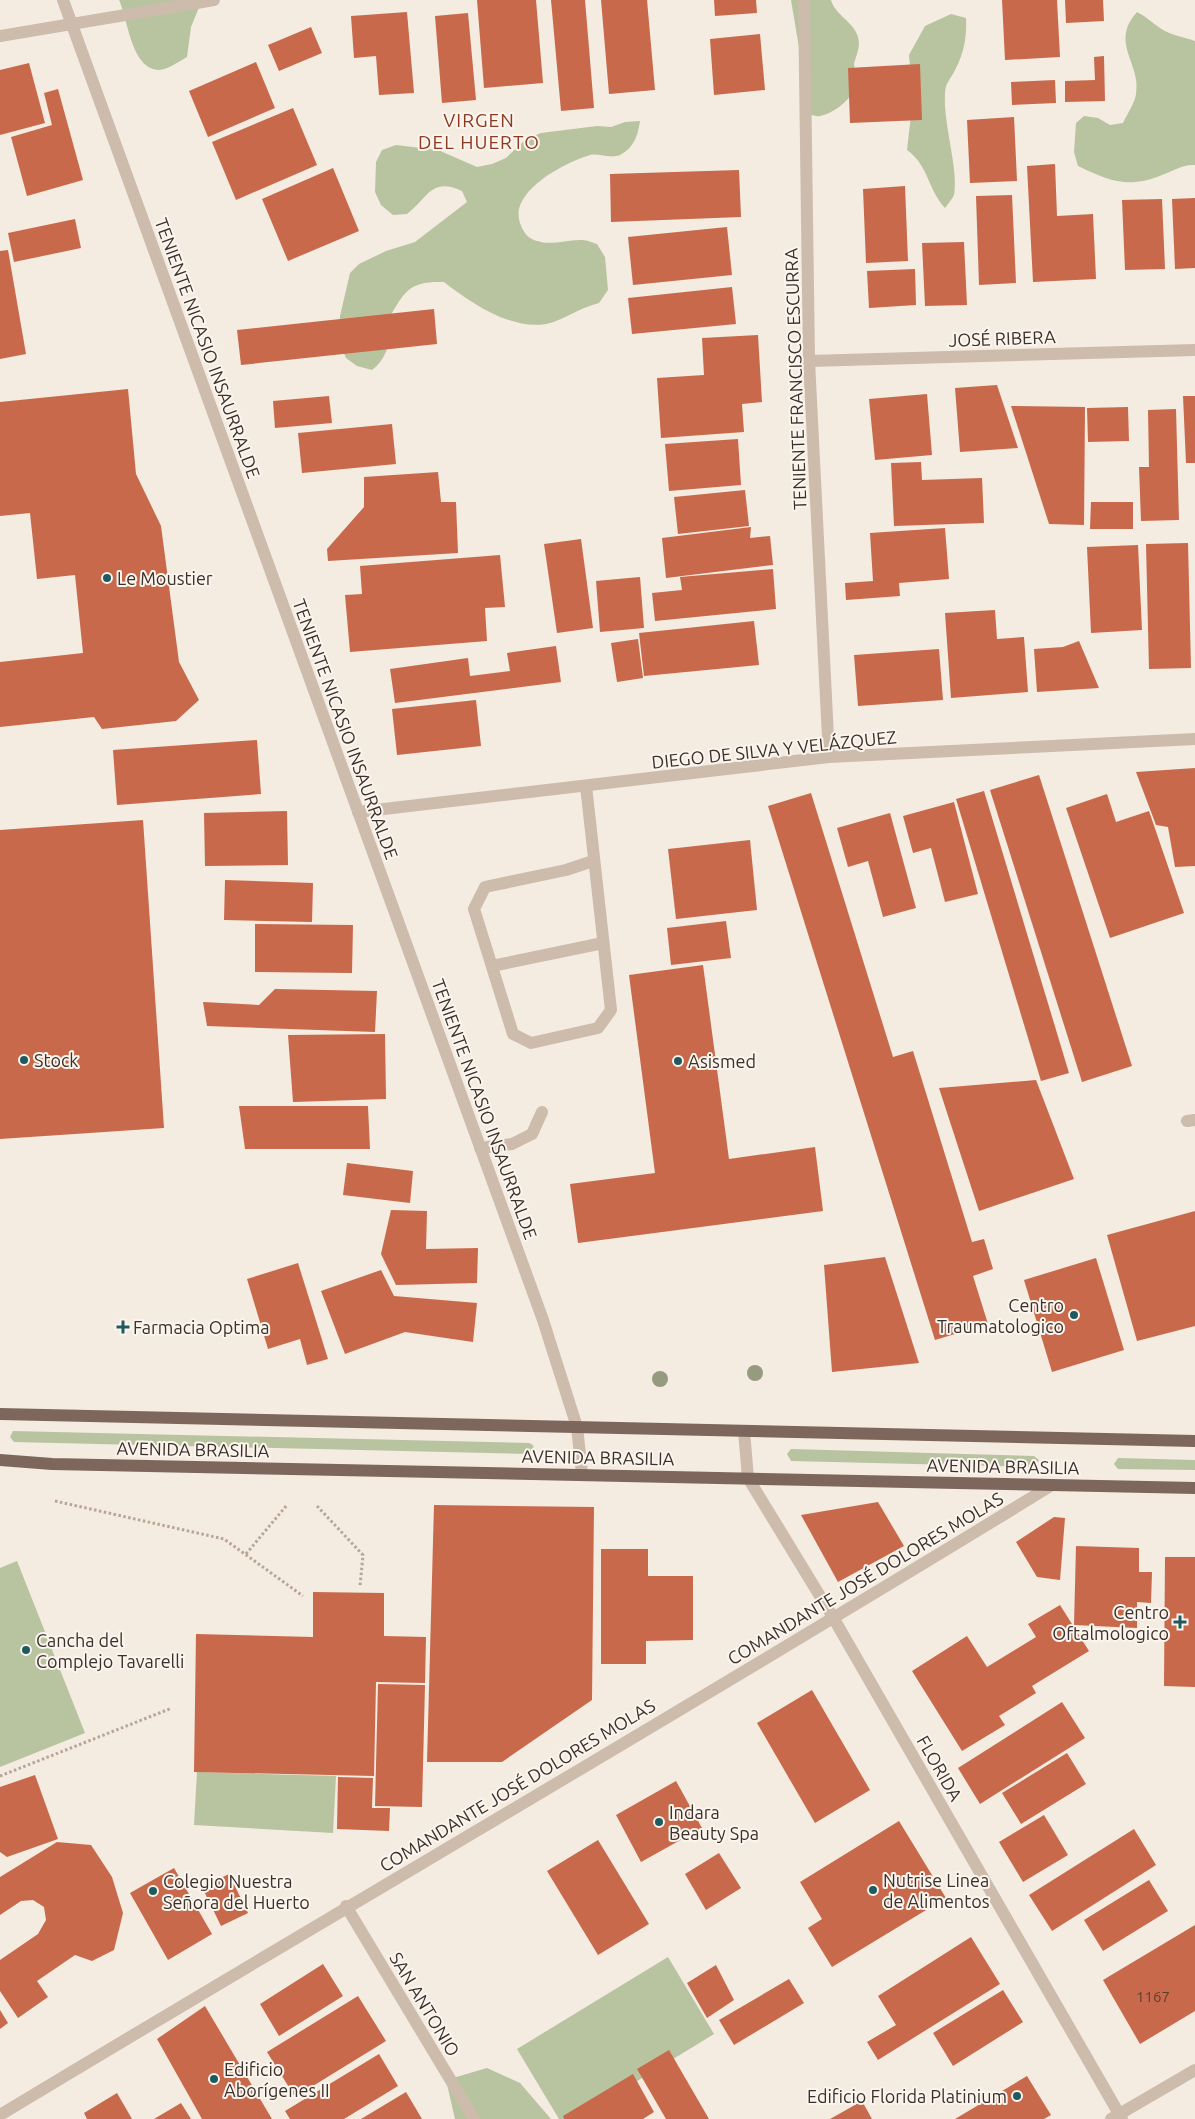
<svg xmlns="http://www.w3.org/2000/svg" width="1195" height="2119" font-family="Ubuntu,sans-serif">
	<rect width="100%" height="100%" fill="#f4ebe1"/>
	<g fill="#b8c4a0">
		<path d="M119,0H202L191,27L187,57C180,61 167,70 159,70C131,69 128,19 119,0Z"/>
		<path d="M791,0H831C835,15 854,22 858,37C861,47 856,55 854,64C854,69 857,74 857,79C856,96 836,113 820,116C815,117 810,114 805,113L801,59Z"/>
		<path d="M1137,12C1147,17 1151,22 1160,28C1170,35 1184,37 1195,41V165C1183,164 1173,171 1162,175C1129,189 1109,181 1078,166L1074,152L1076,123L1084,116L1098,118L1110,125L1123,123C1127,114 1135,103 1136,94C1142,64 1109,43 1137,12Z"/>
		<path d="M951,14L966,18C967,37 964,53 955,70C950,80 945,83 945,94C943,124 959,170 954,195C952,199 948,204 945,208C927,188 929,166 907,150L913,98L909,55L925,26Z"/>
		<path d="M640,121C638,135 634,148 620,155C610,159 599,153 590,155C566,162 509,191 520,223C523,232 528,239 537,241C552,246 567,239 583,240C587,240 593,243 597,244L605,257L608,290L599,303C583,307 571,315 556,321C519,336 472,304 444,282C409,281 405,291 389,318C392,338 388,358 372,370L357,366L346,358L340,344V316L350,273L359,264L386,251L415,242L467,202L462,191C431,177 429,197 407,214L393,215L381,205L375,192L376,162L382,150L396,145L438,150L477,167L492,164L506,158L526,139L541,133L597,126L611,127L625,122Z"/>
		<polygon points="13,1431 529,1443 533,1445 534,1451 529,1454 14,1442 10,1437"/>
		<polygon points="791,1449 1034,1456 1039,1460 1034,1467 791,1461 787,1454"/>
		<polygon points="1118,1458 1195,1460 1195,1470 1118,1469 1114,1464"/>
		<polygon points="17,1561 85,1733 0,1767 0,1568"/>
		<polygon points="197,1772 336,1776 333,1833 194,1825"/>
		<polygon points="668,1957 714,2034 575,2119 559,2119 517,2049"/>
		<polygon points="487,2068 520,2083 551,2119 455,2119 446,2080"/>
	</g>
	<g fill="#c8694b">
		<polygon points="477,0 536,0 543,83 484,88"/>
		<polygon points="551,0 585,0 594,108 561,111"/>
		<polygon points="601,0 647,0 655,90 609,94"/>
		<polygon points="714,0 756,0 757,13 715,16"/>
		<polygon points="1002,0 1057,0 1060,57 1005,60"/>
		<polygon points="1065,0 1103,0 1104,21 1066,23"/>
		<polygon points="407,12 414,93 379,95 376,56 354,58 351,16"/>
		<polygon points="468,13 476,100 442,103 435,16"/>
		<polygon points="311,27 322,53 279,71 268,45"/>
		<polygon points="760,34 765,90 714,95 710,39"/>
		<polygon points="1104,56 1105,101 1065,102 1065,81 1095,80 1094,57"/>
		<polygon points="256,62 275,108 208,137 189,91"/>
		<polygon points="29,63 45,123 0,135 0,70"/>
		<polygon points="920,64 922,120 850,123 848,68"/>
		<polygon points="1055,80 1056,103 1012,105 1011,82"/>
		<polygon points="58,89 83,180 27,196 11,137 52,125 44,93"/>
		<polygon points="293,108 317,165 236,200 212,142"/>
		<polygon points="1014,117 1017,181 970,183 967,120"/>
		<polygon points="1055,164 1057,216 1093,214 1096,279 1033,282 1027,166"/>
		<polygon points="333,168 359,231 288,261 262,199"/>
		<polygon points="739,170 741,217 611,222 610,174"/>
		<polygon points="905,186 908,261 866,263 863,189"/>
		<polygon points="1012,195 1016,283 979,285 976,196"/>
		<polygon points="1195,198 1195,268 1175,269 1172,199"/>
		<polygon points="1162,199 1165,269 1125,270 1122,200"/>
		<polygon points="75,219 81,248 14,262 8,233"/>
		<polygon points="727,227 732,275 633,285 628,237"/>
		<polygon points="964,242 967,305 925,306 922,243"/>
		<polygon points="8,250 26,354 0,359 0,251"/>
		<polygon points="915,269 916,305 869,308 867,271"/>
		<polygon points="732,287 736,324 632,334 628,298"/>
		<polygon points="434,309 437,344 241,365 237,330"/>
		<polygon points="758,335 762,402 742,404 744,432 661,438 657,378 704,375 702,338"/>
		<polygon points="997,385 1018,448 960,452 955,388"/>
		<polygon points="128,389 136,474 161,526 179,662 199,700 176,721 102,729 94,717 0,727 0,662 83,653 75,575 37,579 30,513 0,516 0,402"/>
		<polygon points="927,394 932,455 875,460 869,399"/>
		<polygon points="329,396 332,423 275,428 273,401"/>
		<polygon points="1183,396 1195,396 1195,463 1186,463"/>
		<polygon points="1011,406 1085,407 1084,525 1049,524"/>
		<polygon points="1128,407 1129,441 1088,442 1087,408"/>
		<polygon points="1176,409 1179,520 1141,521 1139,467 1149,467 1148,410"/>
		<polygon points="392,424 396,464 302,473 298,433"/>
		<polygon points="738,439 741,485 669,491 665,444"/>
		<polygon points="921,462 922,480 982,478 984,523 894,526 891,463"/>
		<polygon points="438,472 441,502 456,502 458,553 328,561 327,549 364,507 364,477"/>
		<polygon points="745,490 749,526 678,534 674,497"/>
		<polygon points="1091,502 1133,502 1133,529 1090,529"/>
		<polygon points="751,527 750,538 770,536 773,565 666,578 662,538"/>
		<polygon points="945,528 949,579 899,583 900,596 846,600 845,583 873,581 870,533"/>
		<polygon points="581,539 593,628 557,633 544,544"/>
		<polygon points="1188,543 1191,668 1149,669 1146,544"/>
		<polygon points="1138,545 1142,630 1091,633 1087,547"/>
		<polygon points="500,555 505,607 485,608 487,641 350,652 345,595 362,594 360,566"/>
		<polygon points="773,569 776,609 655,621 652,593 682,590 680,577"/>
		<polygon points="640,577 644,628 600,632 596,581"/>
		<polygon points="995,610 997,639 1024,637 1028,692 951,698 945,613"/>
		<polygon points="754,621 759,665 644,676 639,633"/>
		<polygon points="638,639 643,678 617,682 611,643"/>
		<polygon points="1079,641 1099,688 1037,692 1034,649 1063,647"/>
		<polygon points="556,646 561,682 395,703 390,669 468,658 470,676 510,671 507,653"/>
		<polygon points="939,649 943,700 858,706 854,655"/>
		<polygon points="476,700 481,746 397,755 392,709"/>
		<polygon points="257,740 261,794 117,805 113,750"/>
		<polygon points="1195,768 1195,866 1175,867 1168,827 1156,825 1136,772"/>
		<polygon points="1039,775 1132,1066 1082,1082 990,790"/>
		<polygon points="984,791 1069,1073 1041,1081 956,799"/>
		<polygon points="811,793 893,1057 913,1051 972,1242 984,1239 993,1269 973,1276 988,1324 935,1340 768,806"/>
		<polygon points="1107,794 1116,822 1149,811 1184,913 1110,938 1066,808"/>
		<polygon points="954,802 978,894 945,902 931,848 913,853 903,816"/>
		<polygon points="287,811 288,865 205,866 204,813"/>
		<polygon points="890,813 916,908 883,917 868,861 848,867 837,828"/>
		<polygon points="143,820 164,1128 0,1139 0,830"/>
		<polygon points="750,840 757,910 676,919 668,849"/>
		<polygon points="225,880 313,883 312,922 224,920"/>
		<polygon points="726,921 731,958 671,965 667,928"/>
		<polygon points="255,924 353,925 352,973 255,972"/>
		<polygon points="703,965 729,1159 815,1147 823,1211 578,1243 570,1184 655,1173 629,975"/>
		<polygon points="275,989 377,991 375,1032 207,1026 203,1002 259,1005"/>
		<polygon points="385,1034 386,1099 293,1102 288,1035"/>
		<polygon points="1036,1080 1074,1179 979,1211 939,1088"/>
		<polygon points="239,1106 368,1106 370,1149 245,1149"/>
		<polygon points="347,1163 413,1171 410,1203 343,1195"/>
		<polygon points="391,1210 427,1211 426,1249 478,1248 477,1283 396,1285 381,1254"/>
		<polygon points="1195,1211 1195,1326 1137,1341 1107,1235"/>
		<polygon points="885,1257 919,1363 832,1372 824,1265"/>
		<polygon points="1096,1258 1124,1350 1052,1372 1024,1280"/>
		<polygon points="298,1263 328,1359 307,1365 300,1339 268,1349 247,1279"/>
		<polygon points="381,1270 394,1296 477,1303 473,1342 405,1332 345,1354 321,1291"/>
		<polygon points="878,1502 904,1546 838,1582 801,1515"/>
		<polygon points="434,1505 594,1507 592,1700 502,1762 427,1762"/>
		<polygon points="1054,1517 1065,1518 1060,1580 1037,1577 1016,1542"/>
		<polygon points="1076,1546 1139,1548 1139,1572 1152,1572 1151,1603 1137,1602 1137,1628 1074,1625"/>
		<polygon points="601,1549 648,1549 648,1576 693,1576 693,1640 646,1641 646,1664 601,1664"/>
		<polygon points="1165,1557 1195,1557 1195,1687 1164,1686"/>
		<polygon points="313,1592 384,1593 384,1636 426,1637 425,1683 376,1682 374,1776 194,1772 196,1634 313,1637"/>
		<polygon points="1060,1605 1089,1651 1032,1686 1036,1693 999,1716 1005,1725 962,1751 912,1671 967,1636 987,1667 1036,1637 1028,1624"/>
		<polygon points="378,1684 425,1685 422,1807 375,1806"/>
		<polygon points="812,1690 870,1790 815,1823 757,1723"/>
		<polygon points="1062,1702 1085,1738 980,1804 958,1768"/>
		<polygon points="1067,1753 1086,1784 1021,1824 1002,1793"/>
		<polygon points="35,1775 58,1839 7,1857 0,1852 0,1787"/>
		<polygon points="338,1777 373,1778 372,1808 390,1808 389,1831 337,1829"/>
		<polygon points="676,1781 702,1828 641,1862 616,1815"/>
		<polygon points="1044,1815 1068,1855 1023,1882 999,1842"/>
		<polygon points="899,1821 946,1898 832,1967 808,1928 822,1919 800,1882"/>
		<polygon points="1134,1829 1156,1865 1052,1931 1029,1895"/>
		<polygon points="598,1840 649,1924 598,1955 547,1871"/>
		<polygon points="57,1842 91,1845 112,1877 123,1913 114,1950 92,1961 75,1955 37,1981 48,1997 18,2018 0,1991 0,1960 38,1934 46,1920 44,1907 33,1900 21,1901 0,1915 0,1877"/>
		<polygon points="719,1853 741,1888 706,1910 685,1874"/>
		<polygon points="174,1868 212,1934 168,1960 130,1893"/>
		<polygon points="229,1874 248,1913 221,1926 202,1887"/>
		<polygon points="1149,1880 1168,1911 1103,1951 1084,1920"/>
		<polygon points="1195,1925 1195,2011 1140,2044 1103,1980"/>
		<polygon points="971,1937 1000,1984 878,2060 867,2042 896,2025 878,1996"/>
		<polygon points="323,1964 343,1996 279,2036 260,2004"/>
		<polygon points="716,1965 734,2000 707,2018 687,1983"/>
		<polygon points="789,1979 804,2003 734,2045 719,2020"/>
		<polygon points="1003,1990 1023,2022 953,2066 933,2033"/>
		<polygon points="358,1996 386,2041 295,2097 267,2052"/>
		<polygon points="205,2006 272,2119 202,2119 157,2039"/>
		<polygon points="0,2010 8,2023 0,2029"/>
		<polygon points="669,2050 709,2119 666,2119 637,2069"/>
		<polygon points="379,2054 398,2086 344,2119 290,2119 285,2111"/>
		<polygon points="633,2074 654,2112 643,2119 564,2119 563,2116"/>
		<polygon points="1027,2076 1051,2115 1044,2119 955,2119"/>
		<polygon points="406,2092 422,2119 361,2119"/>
		<polygon points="117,2093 132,2119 87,2119 84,2113"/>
		<polygon points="862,2101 872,2119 830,2119"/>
		<polygon points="181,2103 191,2119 154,2119"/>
	</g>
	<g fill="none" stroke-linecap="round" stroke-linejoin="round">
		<g stroke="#b9a596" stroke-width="3" stroke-dasharray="2.5 2.5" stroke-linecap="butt">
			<polyline points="55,1501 224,1539 303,1596"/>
			<polyline points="317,1506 363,1555 360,1586"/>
			<polyline points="246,1554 287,1505"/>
			<polyline points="0,1776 172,1708"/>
		</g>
		<g stroke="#cdbbac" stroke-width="12">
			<polyline points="63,0 543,1320 577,1427 582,1474"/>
			<polyline points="804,0 809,361 829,757"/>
			<polyline points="0,36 214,0"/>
			<polyline points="809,361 1195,350"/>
			<polyline points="586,786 611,1010 598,1028 531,1043 513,1034 474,909 485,887 566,870 593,861"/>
			<polyline points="358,812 829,757 1195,739"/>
			<polyline points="492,966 603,943"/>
			<polyline points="1187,1121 1195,1120"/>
			<polyline points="480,1148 512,1144 532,1134 542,1112"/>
			<polyline points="744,1431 748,1478 834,1619 1122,2119"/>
			<polyline points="346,1906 474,2119"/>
			<path d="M0,2115C350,1904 704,1699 1052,1485"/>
			<polyline points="1111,2119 1195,2070"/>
		</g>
		<g stroke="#7d675c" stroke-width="12">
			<polyline points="0,1414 1195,1441"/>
			<polyline points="0,1460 52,1464 1195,1488"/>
		</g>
	</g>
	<g fill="#969b7f">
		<circle cx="755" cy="1373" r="8"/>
		<circle cx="660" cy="1379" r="8"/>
	</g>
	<g fill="#1f5a5e" stroke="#fbf5ee" stroke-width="2">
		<circle cx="107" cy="578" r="5"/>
		<circle cx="24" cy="1060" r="5"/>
		<circle cx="678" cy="1061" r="5"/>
		<circle cx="1074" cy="1315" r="5"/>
		<path d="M120.5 1319.5h5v5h5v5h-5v5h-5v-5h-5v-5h5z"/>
		<path d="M1177.5 1614.5h5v5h5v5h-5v5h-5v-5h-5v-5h5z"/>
		<circle cx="26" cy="1650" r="5"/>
		<circle cx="659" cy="1822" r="5"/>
		<circle cx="873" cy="1890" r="5"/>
		<circle cx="153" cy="1891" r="5"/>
		<circle cx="214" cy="2079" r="5"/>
		<circle cx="1017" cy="2096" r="5"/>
	</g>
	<g text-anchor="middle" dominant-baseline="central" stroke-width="4" stroke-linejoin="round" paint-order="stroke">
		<g font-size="15" fill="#5e3e33">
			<text x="1153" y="1996">1167</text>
		</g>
		<g font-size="18" fill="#3b302b" stroke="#fbf5ee">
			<text transform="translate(1002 338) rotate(-2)">JOSÉ RIBERA</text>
			<text transform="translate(208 348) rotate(70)">TENIENTE NICASIO INSAURRALDE</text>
			<text transform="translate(795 379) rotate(-92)">TENIENTE FRANCISCO ESCURRA</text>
			<text transform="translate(346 729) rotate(70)">TENIENTE NICASIO INSAURRALDE</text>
			<text transform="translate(774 749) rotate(-6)">DIEGO DE SILVA Y VELÁZQUEZ</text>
			<text transform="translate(485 1109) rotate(70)">TENIENTE NICASIO INSAURRALDE</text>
			<text transform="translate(193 1449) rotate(1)">AVENIDA BRASILIA</text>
			<text transform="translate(598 1457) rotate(1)">AVENIDA BRASILIA</text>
			<text transform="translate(1003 1466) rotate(1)">AVENIDA BRASILIA</text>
			<text transform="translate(865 1578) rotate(-31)">COMANDANTE JOSÉ DOLORES MOLAS</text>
			<text transform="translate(940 1768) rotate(60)">FLORIDA</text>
			<text transform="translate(517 1785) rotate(-31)">COMANDANTE JOSÉ DOLORES MOLAS</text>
			<text transform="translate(425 2004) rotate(59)">SAN ANTONIO</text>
		</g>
		<g font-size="18" fill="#3b302b" stroke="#fbf5ee" text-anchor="start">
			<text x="117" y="578">Le Moustier</text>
			<text x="34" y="1060">Stock</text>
			<text x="688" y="1061">Asismed</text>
			<text x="1064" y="1305" text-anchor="end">Centro<tspan x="1064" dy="21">Traumatologico</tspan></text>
			<text x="133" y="1327">Farmacia Optima</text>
			<text x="1169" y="1612" text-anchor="end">Centro<tspan x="1169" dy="21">Oftalmologico</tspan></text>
			<text x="36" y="1640">Cancha del<tspan x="36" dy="21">Complejo Tavarelli</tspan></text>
			<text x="669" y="1812">Indara<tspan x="669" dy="21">Beauty Spa</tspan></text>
			<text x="883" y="1880">Nutrise Linea<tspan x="883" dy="21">de Alimentos</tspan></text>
			<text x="163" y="1881">Colegio Nuestra<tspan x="163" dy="21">Señora del Huerto</tspan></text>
			<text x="224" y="2069">Edificio<tspan x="224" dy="21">Aborígenes II</tspan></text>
			<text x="1007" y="2096" text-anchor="end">Edificio Florida Platinium</text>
		</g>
		<g font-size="19" letter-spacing="1" fill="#8c3b22" stroke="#fbf5ee">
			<text x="479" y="120">VIRGEN<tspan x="479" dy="22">DEL HUERTO</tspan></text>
		</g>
	</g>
</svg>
